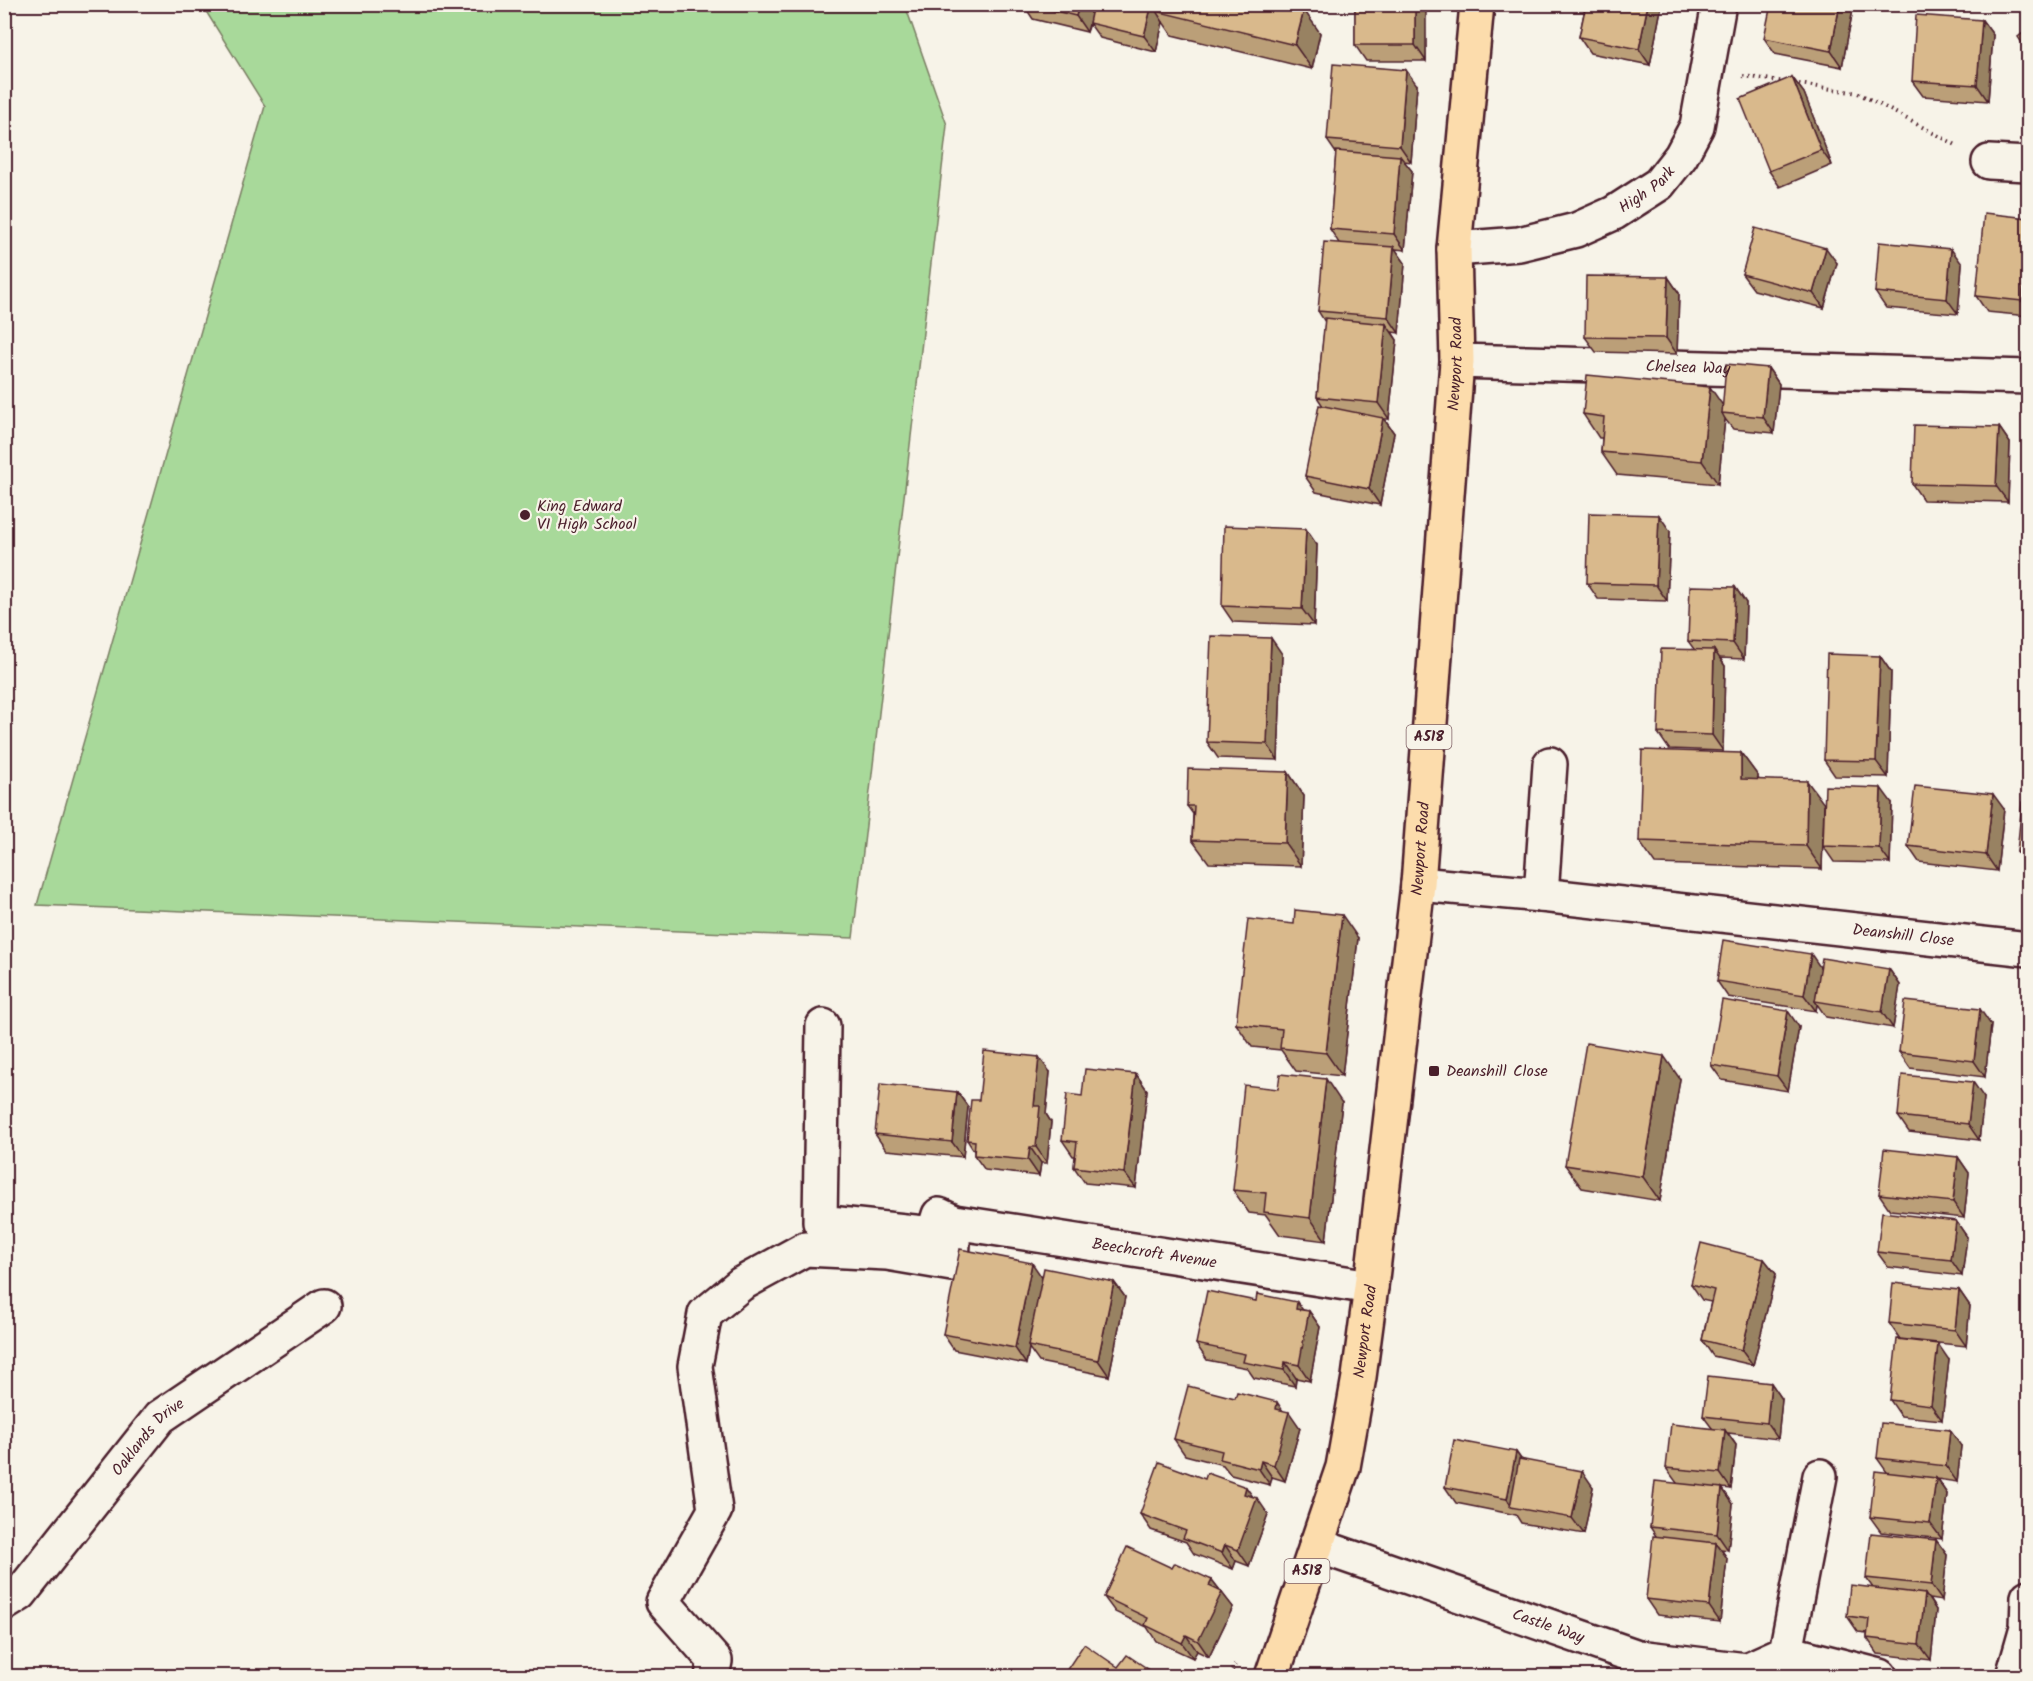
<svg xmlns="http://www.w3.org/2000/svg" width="2033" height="1681" font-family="Kalam,sans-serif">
	<rect width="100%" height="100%" fill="#f7f3e8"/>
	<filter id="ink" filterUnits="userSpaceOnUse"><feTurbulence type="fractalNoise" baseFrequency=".0167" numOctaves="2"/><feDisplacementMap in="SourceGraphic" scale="12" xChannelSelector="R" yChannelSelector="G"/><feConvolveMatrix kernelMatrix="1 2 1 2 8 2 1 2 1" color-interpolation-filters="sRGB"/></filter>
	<g filter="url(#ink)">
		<polygon fill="#a8d99a" stroke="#797c62" stroke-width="1.5" points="202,5 905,5 947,125 853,938 37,905 265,106"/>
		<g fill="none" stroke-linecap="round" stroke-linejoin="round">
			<defs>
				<g id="minor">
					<polyline points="1989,162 2028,164"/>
					<path id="s1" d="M1454,249L1519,244L1576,230L1614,213L1659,184L1681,156L1697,126L1719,4"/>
					<path id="s2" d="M1457,361L2028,377"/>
					<path id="s3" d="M1418,884L1541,895L2028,949"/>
					<polyline points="1541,895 1550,764"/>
					<path id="s4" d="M823,1026L820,1222L933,1234L939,1215L954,1222L1371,1287"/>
					<path id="s5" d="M1316,1545L1638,1657L1746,1670L1786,1652L1820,1476"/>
					<path id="s6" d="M4,1604L20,1594L160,1417L324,1306"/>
					<polyline points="1786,1652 1880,1676"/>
					<polyline points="712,1676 715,1661 663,1602 715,1510 695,1366 705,1314 741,1284 805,1249 887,1253 952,1264 954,1222"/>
					<polyline points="2013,1676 2027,1627 2028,1597"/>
				</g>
				<g id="highway">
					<path id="s7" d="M1272,1676L1343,1467L1359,1377L1371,1287L1418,884L1457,361L1454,249L1477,4"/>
				</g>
			</defs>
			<use href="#minor" stroke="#4a1f2b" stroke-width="38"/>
			<use href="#highway" stroke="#4a1f2b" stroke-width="38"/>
			<g stroke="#4a1f2b" stroke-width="4" stroke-dasharray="1.5 4.5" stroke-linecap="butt">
				<polyline points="1743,76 1786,82"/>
				<polyline points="1793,83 1858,93 1958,146"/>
				<polyline points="1229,1676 1235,1665"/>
			</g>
			<use href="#minor" stroke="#f7f3e8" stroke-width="33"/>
			<use href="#highway" stroke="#fcdcac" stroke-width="33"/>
		</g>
		<g fill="#bb9f78" stroke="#4a1f2b" stroke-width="1.5">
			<polygon points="1023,4 1288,4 1320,33 1312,69 1172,35 1163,22 1156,52 1100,38 1090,24 1087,32 1033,19"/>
			<polygon points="1355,4 1425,4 1426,61 1366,61 1355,45"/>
			<polygon points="1586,4 1662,4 1650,65 1590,53 1579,37"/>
			<polygon points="1785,4 1854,4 1842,67 1775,54 1764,38 1785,7"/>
			<polygon points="1982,20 1993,35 1988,101 1923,96 1912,81"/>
			<polygon points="1792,77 1804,93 1832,165 1780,187 1769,171"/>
			<polygon points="1417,85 1411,162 1404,161 1412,171 1405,250 1395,249 1405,263 1399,333 1392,332 1397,340 1389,419 1384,419 1394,433 1380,505 1316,492 1305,476 1323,406 1317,397 1325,322 1318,311 1339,243 1330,229 1336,153 1327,140"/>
			<polygon points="2028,218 2028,316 1987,312 1976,296"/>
			<polygon points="1837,263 1824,308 1754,290 1742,274"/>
			<polygon points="1962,264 1958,314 1886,308 1875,292"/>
			<polygon points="1668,277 1679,293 1677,354 1596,352 1585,337"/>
			<polygon points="1768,368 1779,384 1774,433 1733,429 1725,419 1718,484 1617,475 1601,452 1602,438 1599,438 1583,414 1722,405"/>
			<polygon points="1999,427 2010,443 2008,502 1923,500 1912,484"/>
			<polygon points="1670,531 1667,601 1598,599 1587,583"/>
			<polygon points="1317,545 1314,625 1233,622 1222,606"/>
			<polygon points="1735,587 1746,603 1744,659 1720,658 1725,666 1723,751 1669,749 1658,733 1694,649 1688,641"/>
			<polygon points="1282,654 1278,760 1218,758 1207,742"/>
			<polygon points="1880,656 1891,672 1888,777 1835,776 1824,760"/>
			<polygon points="1741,753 1758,776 1758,779 1824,804 1822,869 1655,864 1639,841"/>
			<polygon points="1288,772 1304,796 1301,866 1209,863 1192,840 1193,814 1187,806"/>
			<polygon points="2028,802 2028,868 2017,852"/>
			<polygon points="1892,803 1890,863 1834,862 1823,846"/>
			<polygon points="2004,809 1997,871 1919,862 1908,846"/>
			<polygon points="1358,938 1342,1076 1296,1071 1281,1050 1252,1047 1236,1024"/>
			<polygon points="1820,968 1889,969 1900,985 1893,1028 1826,1017 1817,1004 1816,1011 1728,997 1717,981"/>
			<polygon points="1991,1025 1985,1077 1910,1068 1899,1052"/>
			<polygon points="1799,1027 1788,1091 1722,1080 1711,1065"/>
			<polygon points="1050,1072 1046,1114 1051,1122 1047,1163 1041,1163 1039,1176 985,1170 974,1155 974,1151 967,1140 979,1100"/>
			<polygon points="1136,1074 1147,1090 1136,1188 1085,1183 1074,1167 1075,1156 1073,1156 1062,1140 1082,1096"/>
			<polygon points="1680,1079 1660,1201 1582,1188 1565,1165"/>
			<polygon points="957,1092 968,1107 963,1157 886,1150 875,1134"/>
			<polygon points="1984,1098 1979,1140 1909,1132 1898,1116"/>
			<polygon points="1342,1103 1326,1241 1280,1235 1266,1215 1249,1213 1233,1190"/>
			<polygon points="1958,1157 1969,1173 1964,1218 1890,1210 1879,1194"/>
			<polygon points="1956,1221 1967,1237 1962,1276 1888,1267 1877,1252"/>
			<polygon points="1764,1259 1776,1274 1753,1365 1713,1356 1702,1340 1711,1302 1702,1300 1691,1284"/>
			<polygon points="1042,1277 1114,1282 1125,1297 1109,1376 1039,1362 1029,1348 1026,1364 954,1350 943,1334"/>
			<polygon points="1959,1290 1970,1306 1966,1346 1900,1339 1889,1323"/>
			<polygon points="1303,1310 1309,1311 1320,1327 1310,1381 1296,1378 1295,1386 1254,1378 1247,1368 1207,1360 1196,1344"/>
			<polygon points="1949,1360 1942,1420 1901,1416 1890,1400"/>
			<polygon points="1771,1383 1782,1399 1778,1439 1728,1433 1736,1445 1731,1489 1722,1488 1733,1504 1728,1550 1721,1549 1727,1558 1720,1622 1657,1615 1646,1599 1656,1536 1650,1527 1677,1483 1666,1468 1712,1428 1703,1416"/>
			<polygon points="1283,1411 1300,1428 1285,1481 1272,1477 1270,1485 1231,1475 1223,1465 1185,1455 1174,1439"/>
			<polygon points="1961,1446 1957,1482 1937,1479 1947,1494 1942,1539 1881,1532 1870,1517 1887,1472 1877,1458"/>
			<polygon points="1516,1452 1521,1459 1593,1487 1584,1534 1521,1523 1516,1515 1456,1503 1445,1487"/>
			<polygon points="1253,1497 1268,1514 1249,1566 1236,1561 1233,1569 1194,1554 1186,1542 1151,1530 1140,1514"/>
			<polygon points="1936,1540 1947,1555 1942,1601 1929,1599 1936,1610 1931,1660 1878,1654 1867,1638 1867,1633 1858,1632 1847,1616 1873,1588 1866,1578"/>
			<polygon points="1172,1568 1212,1580 1233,1607 1209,1657 1197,1651 1193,1658 1156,1641 1147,1627 1115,1612 1104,1597"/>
		</g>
		<g fill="#988262" stroke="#4a1f2b" stroke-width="1.5">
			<polygon points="1079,4 1094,4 1087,32 1076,16"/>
			<polygon points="1152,4 1167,4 1156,11 1163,22 1156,52 1144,36"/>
			<polygon points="1415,4 1425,4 1426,6 1426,61 1415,45"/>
			<polygon points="1648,4 1662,4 1650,65 1639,49"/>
			<polygon points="1840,4 1854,4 1842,67 1831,51"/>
			<polygon points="1304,10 1320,33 1312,69 1295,45"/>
			<polygon points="1982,20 1993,35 1988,101 1977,85"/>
			<polygon points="1406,70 1417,85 1411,162 1400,146"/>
			<polygon points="1792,77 1804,93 1832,165 1821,150"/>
			<polygon points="1400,156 1412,171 1405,250 1394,234"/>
			<polygon points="2028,227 2028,310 2022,301"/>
			<polygon points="1394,247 1405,263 1399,333 1388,317"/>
			<polygon points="1826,248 1837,263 1824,308 1813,293"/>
			<polygon points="1951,249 1962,264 1958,314 1947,299"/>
			<polygon points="1668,277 1679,293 1677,354 1666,338"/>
			<polygon points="1386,324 1397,340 1389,419 1378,403"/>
			<polygon points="1768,368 1779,384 1774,433 1763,417"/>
			<polygon points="1710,387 1726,410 1722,413 1725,419 1718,484 1702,461"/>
			<polygon points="1383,418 1394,433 1380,505 1369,489"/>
			<polygon points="1999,427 2010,443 2008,502 1996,486"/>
			<polygon points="1659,515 1670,531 1667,601 1656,585"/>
			<polygon points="1306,529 1317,545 1314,625 1302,609"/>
			<polygon points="1735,587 1746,603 1744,659 1733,643"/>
			<polygon points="1271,638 1282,654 1278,760 1267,744"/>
			<polygon points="1714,650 1725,666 1723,751 1712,735"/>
			<polygon points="1880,656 1891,672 1888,777 1876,761"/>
			<polygon points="1741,753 1758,776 1757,802 1741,779"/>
			<polygon points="1288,772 1304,796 1301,866 1285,843"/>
			<polygon points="1807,781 1824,804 1822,869 1806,846"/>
			<polygon points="1881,788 1892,803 1890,863 1879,848"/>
			<polygon points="1993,794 2004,809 1997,871 1986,855"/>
			<polygon points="1342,915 1358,938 1342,1076 1326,1053"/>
			<polygon points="1811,954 1822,970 1815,1001 1817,1004 1816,1011 1804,995"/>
			<polygon points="1889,969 1900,985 1893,1028 1882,1012"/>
			<polygon points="1980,1009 1991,1025 1985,1077 1974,1061"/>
			<polygon points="1788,1011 1799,1027 1788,1091 1777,1076"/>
			<polygon points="1664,1056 1680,1079 1660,1201 1643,1177"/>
			<polygon points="1039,1057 1050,1072 1046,1114 1051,1122 1047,1163 1036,1147 1034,1106"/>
			<polygon points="1136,1074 1147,1090 1136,1188 1124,1173"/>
			<polygon points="1326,1079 1342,1103 1326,1241 1310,1218"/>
			<polygon points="1973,1082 1984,1098 1979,1140 1968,1124"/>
			<polygon points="957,1092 968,1107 963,1157 952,1142"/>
			<polygon points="1030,1147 1041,1163 1039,1176 1028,1160"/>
			<polygon points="1958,1157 1969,1173 1964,1218 1953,1202"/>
			<polygon points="1956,1221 1967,1237 1962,1276 1951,1260"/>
			<polygon points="1764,1259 1776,1274 1753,1365 1742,1350"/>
			<polygon points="1032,1263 1043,1279 1028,1346 1029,1348 1026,1364 1015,1348"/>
			<polygon points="1114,1282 1125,1297 1109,1376 1098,1360"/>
			<polygon points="1959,1290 1970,1306 1966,1346 1955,1330"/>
			<polygon points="1297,1302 1308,1317 1309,1311 1320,1327 1310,1381 1299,1365 1296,1309"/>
			<polygon points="1938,1344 1949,1360 1942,1420 1931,1405"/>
			<polygon points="1285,1362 1296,1378 1295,1386 1284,1370"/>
			<polygon points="1771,1383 1782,1399 1778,1439 1767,1423"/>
			<polygon points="1277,1402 1287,1417 1289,1412 1300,1428 1285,1481 1274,1465 1276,1409"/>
			<polygon points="1725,1430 1736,1445 1731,1489 1720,1473"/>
			<polygon points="1950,1430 1961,1446 1957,1482 1946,1466"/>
			<polygon points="1516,1452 1527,1468 1512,1507 1507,1499"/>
			<polygon points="1261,1461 1272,1477 1270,1485 1259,1469"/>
			<polygon points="1582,1471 1593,1487 1584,1534 1572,1518"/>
			<polygon points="1936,1478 1947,1494 1942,1539 1930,1523"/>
			<polygon points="1246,1487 1256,1501 1257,1498 1268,1514 1249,1566 1238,1550 1244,1494"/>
			<polygon points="1722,1488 1733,1504 1728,1550 1717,1534"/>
			<polygon points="1936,1540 1947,1555 1942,1601 1931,1585"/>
			<polygon points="1716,1543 1727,1558 1720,1622 1709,1606"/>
			<polygon points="1225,1545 1236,1561 1233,1569 1222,1553"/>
			<polygon points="1212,1580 1233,1607 1209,1657 1198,1641 1209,1586"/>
			<polygon points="1925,1594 1936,1610 1931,1660 1919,1644"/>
			<polygon points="1186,1635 1197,1651 1193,1658 1182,1643"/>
		</g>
		<g fill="#d9b98c" stroke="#4a1f2b" stroke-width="1.5">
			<polygon points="1027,4 1079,4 1076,16"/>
			<polygon points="1093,4 1152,4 1144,36 1089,23"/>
			<polygon points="1157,4 1282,4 1304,10 1295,45 1156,11"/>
			<rect x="1355" y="4" width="60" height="41"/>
			<polygon points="1586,4 1648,4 1639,49 1579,37"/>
			<polygon points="1771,4 1785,7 1785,4 1840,4 1831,51 1764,38"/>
			<polygon points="1916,15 1982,20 1977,85 1912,81"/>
			<polygon points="2028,29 2028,52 2018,37"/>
			<polygon points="1333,64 1406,70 1400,146 1327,140"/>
			<polygon points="1792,77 1821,150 1769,171 1740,99"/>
			<polygon points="1336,151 1400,156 1394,234 1330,229"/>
			<polygon points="1984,213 2028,218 2028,227 2022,301 1976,296"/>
			<polygon points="1755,228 1826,248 1813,293 1742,274"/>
			<polygon points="1324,242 1394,247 1388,317 1318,311"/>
			<polygon points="1879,242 1951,249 1947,299 1875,292"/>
			<polygon points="1586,276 1668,277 1666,338 1585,337"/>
			<polygon points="1325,318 1386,324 1378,403 1317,397"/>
			<polygon points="1726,364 1768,368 1763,417 1722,413"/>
			<polygon points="1587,375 1710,387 1702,461 1601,452 1604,417 1583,414"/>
			<polygon points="1319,405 1383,418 1369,489 1305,476"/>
			<polygon points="1914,425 1999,427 1996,486 1912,484"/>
			<polygon points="1589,513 1659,515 1656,585 1587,583"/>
			<polygon points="1224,526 1306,529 1302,609 1222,606"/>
			<polygon points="1690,586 1735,587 1733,643 1688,641"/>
			<polygon points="1211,636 1271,638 1267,744 1207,742"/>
			<polygon points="1661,649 1714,650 1712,735 1658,733"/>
			<polygon points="1827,654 1880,656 1876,761 1824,760"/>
			<polygon points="1642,750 1741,753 1741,779 1807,781 1806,846 1639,841"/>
			<polygon points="1188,769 1288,772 1285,843 1192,840 1194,806 1187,806"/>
			<polygon points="1825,786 1881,788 1879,848 1823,846"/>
			<polygon points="1915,786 1993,794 1986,855 1908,846"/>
			<polygon points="2022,802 2028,802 2028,853 2017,852"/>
			<polygon points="1295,910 1342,915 1326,1053 1280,1048 1282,1029 1236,1024 1248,919 1294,924"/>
			<polygon points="1723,940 1811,954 1804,995 1717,981"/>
			<polygon points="1822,958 1889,969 1882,1012 1815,1001"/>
			<polygon points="1722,1000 1788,1011 1777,1076 1711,1065"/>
			<polygon points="1905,1001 1980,1009 1974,1061 1899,1052"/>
			<polygon points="1586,1043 1664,1056 1643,1177 1565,1165"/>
			<polygon points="984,1051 1039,1057 1034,1106 1040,1106 1036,1147 1030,1147 1028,1160 974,1155 975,1141 967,1140 971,1100 979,1100"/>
			<polygon points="1085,1069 1136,1074 1124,1173 1074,1167 1077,1142 1062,1140 1067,1094 1082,1096"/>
			<polygon points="1280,1074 1326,1079 1310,1218 1264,1212 1266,1193 1233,1190 1244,1085 1278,1089"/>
			<polygon points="1902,1075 1973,1082 1968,1124 1898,1116"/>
			<polygon points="880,1084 957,1092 952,1142 875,1134"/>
			<polygon points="1884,1149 1958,1157 1953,1202 1879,1194"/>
			<polygon points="1882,1212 1956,1221 1951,1260 1877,1252"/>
			<polygon points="1701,1243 1764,1259 1742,1350 1702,1340 1714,1290 1691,1284"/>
			<polygon points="960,1249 1032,1263 1015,1348 943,1334"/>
			<polygon points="1044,1268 1114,1282 1098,1360 1028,1346"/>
			<polygon points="1893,1283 1959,1290 1955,1330 1889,1323"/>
			<polygon points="1207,1291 1256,1301 1257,1294 1297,1302 1296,1309 1309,1311 1299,1365 1285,1362 1284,1370 1243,1362 1245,1354 1196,1344"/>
			<polygon points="1897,1339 1938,1344 1931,1405 1890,1400"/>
			<polygon points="1708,1376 1771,1383 1767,1423 1703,1416"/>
			<polygon points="1188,1386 1235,1398 1237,1392 1277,1402 1276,1409 1289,1412 1274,1465 1261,1461 1259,1469 1220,1459 1222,1451 1174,1439"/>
			<polygon points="1881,1423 1950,1430 1946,1466 1877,1458"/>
			<polygon points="1671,1424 1725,1430 1720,1473 1666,1468"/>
			<polygon points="1454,1440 1516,1452 1507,1499 1445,1487"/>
			<polygon points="1519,1459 1582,1471 1572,1518 1510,1507"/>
			<polygon points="1159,1462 1205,1479 1207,1473 1246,1487 1244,1494 1257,1498 1238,1550 1225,1545 1222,1553 1183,1538 1186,1531 1140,1514"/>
			<polygon points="1875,1471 1936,1478 1930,1523 1870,1517"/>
			<polygon points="1655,1481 1722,1488 1717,1534 1650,1527"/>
			<polygon points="1871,1533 1936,1540 1931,1585 1866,1578"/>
			<polygon points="1653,1536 1716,1543 1709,1606 1646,1599"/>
			<polygon points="1127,1547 1172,1568 1175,1563 1212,1580 1209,1586 1222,1592 1198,1641 1186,1635 1182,1643 1145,1625 1148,1618 1104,1597"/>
			<polygon points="1850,1585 1925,1594 1919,1644 1867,1638 1869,1619 1847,1616"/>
			<polygon points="1084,1644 1118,1667 1127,1655 1160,1677 1062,1677"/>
		</g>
	</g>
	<g fill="#4a1f2b" stroke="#f7f3e8" stroke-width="2">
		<circle cx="525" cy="515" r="6"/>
		<rect x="1428" y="1065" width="12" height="12" rx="3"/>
	</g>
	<g text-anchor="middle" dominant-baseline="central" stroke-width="4.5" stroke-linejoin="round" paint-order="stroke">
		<g fill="#f7f3e8" stroke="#7e5f64" stroke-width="1.5">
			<rect x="1406.5" y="725" width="45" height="24" rx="4.5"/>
			<rect x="1284.5" y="1559" width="45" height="24" rx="4.5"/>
		</g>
		<g font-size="15" font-weight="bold" fill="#4a1f2b">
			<text x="1429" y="737">A518</text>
			<text x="1307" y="1571">A518</text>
		</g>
		<g font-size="16" fill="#4a1f2b" stroke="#f7f3e8">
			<text stroke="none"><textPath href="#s1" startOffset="206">High Park</textPath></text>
			<text stroke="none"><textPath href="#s7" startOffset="1330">Newport Road</textPath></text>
			<text stroke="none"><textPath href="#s2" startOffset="231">Chelsea Way</textPath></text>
			<text stroke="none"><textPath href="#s7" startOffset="844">Newport Road</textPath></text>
			<text stroke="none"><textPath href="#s3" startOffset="488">Deanshill Close</textPath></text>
			<text stroke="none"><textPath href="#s4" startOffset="549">Beechcroft Avenue</textPath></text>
			<text stroke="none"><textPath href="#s7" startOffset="358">Newport Road</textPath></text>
			<text stroke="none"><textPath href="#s6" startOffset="222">Oaklands Drive</textPath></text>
			<text stroke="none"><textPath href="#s5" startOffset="246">Castle Way</textPath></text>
		</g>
		<g font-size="16" fill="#4a1f2b" stroke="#f7f3e8" text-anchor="start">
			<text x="537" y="506">King Edward<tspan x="537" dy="18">VI High School</tspan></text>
			<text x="1446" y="1071">Deanshill Close</text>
		</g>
	</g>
	<rect width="2033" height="1681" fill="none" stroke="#f7f3e8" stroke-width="24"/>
	<rect x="12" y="12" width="2009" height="1657" fill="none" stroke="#4a1f2b" stroke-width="2" filter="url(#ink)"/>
</svg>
